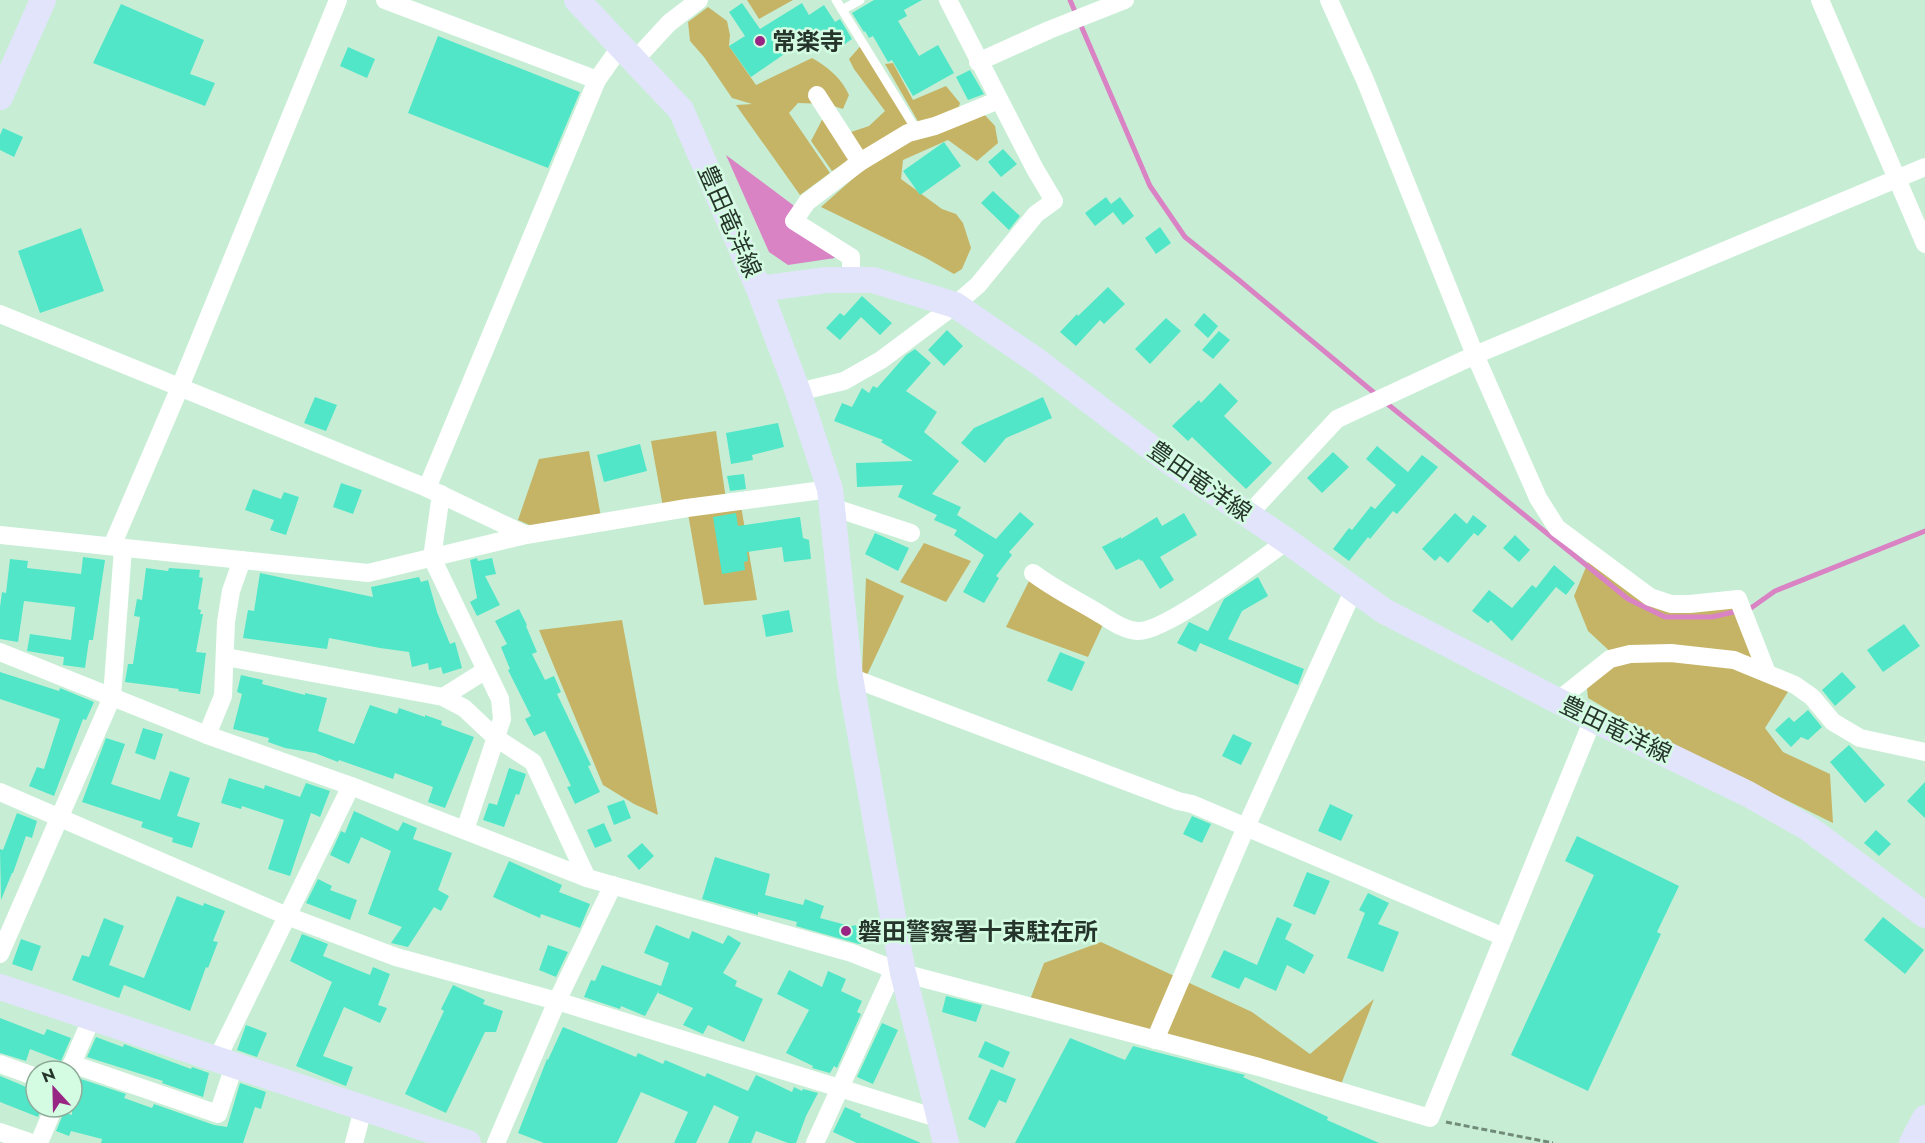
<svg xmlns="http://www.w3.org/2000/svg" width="1925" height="1143" font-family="Jost,'Noto Sans JP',sans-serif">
	<rect width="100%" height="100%" fill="#c7eed5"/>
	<g fill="#c6b466">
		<polygon points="747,0 793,0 759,19"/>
		<path d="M708,7L727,21L730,35L729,46L756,85L812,58C827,66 842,79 849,95L843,109L827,104L798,103L789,113L830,173L800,195L736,105L752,104L732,98L704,57L690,41L688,22Z"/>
		<polygon points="865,41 916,127 863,152 832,171 811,141 824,116 842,135 869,126 885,111 854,69 849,59"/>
		<polygon points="893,63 913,100 946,86 960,103 958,110 920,125 885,64"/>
		<polygon points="982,112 995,126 998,143 977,161 948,140 903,160 901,179 942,209 956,214 963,223 971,248 962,269 954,274 926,258 821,207 865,168 902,139"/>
		<polygon points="716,431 726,499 740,500 757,600 704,605 687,508 534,527 518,520 539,459 589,451 601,517 663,507 651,441"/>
		<polygon points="924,543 971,561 946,602 900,582"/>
		<polygon points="1591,555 1666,602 1731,599 1767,673 1793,684 1765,728 1783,752 1830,774 1833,823 1630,723 1588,698 1586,679 1616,657 1588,631 1574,596"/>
		<polygon points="1033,573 1106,618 1088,657 1006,627"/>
		<polygon points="866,578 904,596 866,677 862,673"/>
		<polygon points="622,620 658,815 634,804 603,785 539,630"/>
		<polygon points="1101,942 1252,1012 1310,1054 1374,999 1340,1087 1028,1005 1044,963"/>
	</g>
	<polygon fill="#d983c4" points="726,155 797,208 835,258 788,265 769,252"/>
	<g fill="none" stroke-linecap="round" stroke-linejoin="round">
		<g stroke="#d983c4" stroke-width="5">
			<polyline points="1070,0 1150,186 1185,237 1240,281 1378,396"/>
			<polyline points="1385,402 1628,599 1665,617 1712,617 1751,608 1775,591 1925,531"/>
		</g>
	</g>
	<g fill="#51e6c8">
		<polygon points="874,0 922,0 904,10 907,16 898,21 919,56 938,45 954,73 913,96 892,60 888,62 873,36 869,38 865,31 864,32 852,13"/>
		<polygon points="742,3 760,29 802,3 809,15 824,5 835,22 840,19 852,39 839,48 829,33 797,54 793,48 751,77 729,46 745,36 729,12"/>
		<polygon points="121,4 204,40 190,74 215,83 205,106 93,63"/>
		<polygon points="438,36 580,92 548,168 408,113"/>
		<polygon points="348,47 375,59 367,78 340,66"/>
		<polygon points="970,70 984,94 968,100 956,77"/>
		<polygon points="3,128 23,137 14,157 0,150 0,135"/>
		<polygon points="944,142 961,166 920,195 903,171"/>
		<polygon points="1003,149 1017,164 1001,177 988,162"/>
		<polygon points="993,191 1020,216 1009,230 981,203"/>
		<polygon points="1106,197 1111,204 1120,197 1134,216 1123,225 1113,212 1095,226 1085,213"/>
		<polygon points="1160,227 1171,243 1156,254 1145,238"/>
		<polygon points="81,228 104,291 40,313 18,251"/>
		<polygon points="1108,287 1125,304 1104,324 1100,320 1076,346 1060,332 1077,314 1078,316"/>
		<polygon points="862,296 892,323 880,335 861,317 840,340 826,328 840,313 844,316"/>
		<polygon points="1204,313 1218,326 1208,338 1194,325"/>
		<polygon points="1166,318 1181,331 1150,364 1135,349"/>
		<polygon points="947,330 963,346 944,366 928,350"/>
		<polygon points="1219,331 1230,340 1213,359 1202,350"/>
		<polygon points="915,349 931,363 906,391 937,412 924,432 959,461 932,494 961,507 957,515 996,539 1020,512 1034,524 1009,552 1012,555 996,576 999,578 984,603 963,592 984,555 954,535 957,530 934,520 937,515 898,497 903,485 857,487 856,463 913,461 881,442 883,440 834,421 842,403 852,407 862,388 869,393 873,386 877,388 906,355"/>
		<polygon points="1220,383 1238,401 1224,416 1272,463 1246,489 1192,437 1188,441 1172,426 1199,400 1201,403"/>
		<polygon points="315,397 337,405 326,431 304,423"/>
		<polygon points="1043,397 1052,418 1006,438 985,463 961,443 974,428"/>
		<polygon points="778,423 784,447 752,455 753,460 731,464 726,433"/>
		<polygon points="640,444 647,471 604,482 597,455"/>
		<polygon points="1377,446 1408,472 1422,455 1438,467 1397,514 1393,511 1370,539 1368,537 1349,561 1333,549 1349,528 1352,530 1371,506 1375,509 1396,485 1366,459"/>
		<polygon points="1333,452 1349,467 1322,493 1307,478"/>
		<polygon points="744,474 746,489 730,491 727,476"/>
		<polygon points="341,483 362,490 353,514 333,507"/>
		<polygon points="253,489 281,499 284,492 299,497 286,535 270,530 274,520 245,510"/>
		<polygon points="736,513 738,526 800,517 803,538 809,540 811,559 784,562 782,547 747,552 748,561 744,562 745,570 722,574 713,517"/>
		<polygon points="1184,513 1197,535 1160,557 1174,580 1160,589 1142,560 1141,561 1139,559 1116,570 1102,547 1121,537 1121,539 1157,517 1162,526"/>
		<polygon points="1455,513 1467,524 1473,515 1487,526 1478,536 1474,533 1448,563 1440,556 1435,561 1422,549"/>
		<polygon points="875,533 909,548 898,571 865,554"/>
		<polygon points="1515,535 1530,550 1519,562 1503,548"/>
		<polygon points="83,557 105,560 93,640 89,640 85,668 63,665 64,657 27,651 30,634 71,640 75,607 24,601 18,642 0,639 0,607 2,592 6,593 10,559 28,561 27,568 81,574"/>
		<polygon points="477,558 478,561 492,558 496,574 485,576 500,605 477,616 470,602 477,598 470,560"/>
		<polygon points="1554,565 1575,583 1566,595 1556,587 1512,641 1491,620 1488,623 1472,611 1489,590 1512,608 1532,585 1536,588"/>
		<polygon points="146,568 168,571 169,568 200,570 199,577 203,578 198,609 201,610 200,614 203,614 196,652 206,653 200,694 178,691 179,689 125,682 128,664 133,664 140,617 134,616 137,599 142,600"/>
		<polygon points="260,573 373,597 371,587 419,577 421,582 428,580 437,612 450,644 455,642 462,668 443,674 441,667 429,670 428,663 412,667 409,652 380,648 329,638 327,649 243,638 248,610 254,611"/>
		<polygon points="1258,577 1268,596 1242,611 1228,639 1304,669 1298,685 1200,643 1196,652 1177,643 1189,622 1208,631 1224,599"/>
		<polygon points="519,609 527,625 526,626 537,652 532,654 545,680 554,676 561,692 557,694 591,765 588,766 600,792 575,804 567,787 571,786 545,731 534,736 525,719 531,716 508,670 510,669 501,647 507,644 495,621"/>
		<polygon points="789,610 793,632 766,637 762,615"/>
		<polygon points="1904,624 1920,646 1883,672 1867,650"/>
		<polygon points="1060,652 1085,662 1072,691 1047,681"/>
		<polygon points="0,672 59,691 60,688 94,702 86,720 83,719 54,796 29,786 37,767 44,769 60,719 0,699"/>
		<polygon points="1842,672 1856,687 1835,706 1822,690"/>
		<polygon points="241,675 263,680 262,684 305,695 305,693 327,698 318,731 354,744 370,705 397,714 399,708 425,717 425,715 442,721 441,725 474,737 445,808 428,802 433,787 395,773 393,779 339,760 338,762 315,753 285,748 268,742 269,738 233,729 242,694 237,692"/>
		<polygon points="1808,710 1822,727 1808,740 1801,737 1791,747 1775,730 1789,717 1794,722"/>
		<polygon points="143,728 163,734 155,760 135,753"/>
		<polygon points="1233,734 1252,743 1241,765 1222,756"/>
		<polygon points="106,738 125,744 111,784 160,800 170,771 190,778 177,816 200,823 192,848 172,842 173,838 141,827 143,822 82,802"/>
		<polygon points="1849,745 1885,785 1865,803 1830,762"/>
		<polygon points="509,768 526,774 519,795 516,794 504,827 483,820 489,803 497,805"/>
		<polygon points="229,778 264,789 265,785 300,797 306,783 330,791 320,817 311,813 290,876 268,869 284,820 242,806 241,809 221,803"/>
		<polygon points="1925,782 1925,818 1907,801"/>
		<polygon points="624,800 631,818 614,825 607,806"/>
		<polygon points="1330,804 1353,815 1341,841 1318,831"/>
		<polygon points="354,811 398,831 403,822 417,828 413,839 452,853 438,890 449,896 441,911 434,907 408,947 391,943 402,927 368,914 391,851 361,837 349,864 330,855 341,831 345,833"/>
		<polygon points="17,813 37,821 32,838 26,836 13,873 12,873 1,900 0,849 3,850"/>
		<polygon points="1192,816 1211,824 1202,843 1183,834"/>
		<polygon points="604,823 612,841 595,848 587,830"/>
		<polygon points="1876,830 1891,844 1879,856 1864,843"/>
		<polygon points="1577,836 1679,886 1657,932 1661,934 1588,1091 1511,1055 1594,875 1565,861"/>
		<polygon points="642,843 654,856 639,870 627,856"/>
		<polygon points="715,857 770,874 765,895 803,905 805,899 824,906 820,918 850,926 867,924 869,942 859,944 796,926 797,922 758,912 758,915 702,899"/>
		<polygon points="509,861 562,885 559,892 590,904 580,928 541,914 540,918 493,897"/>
		<polygon points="1307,872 1330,881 1315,915 1293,906"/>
		<polygon points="318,879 332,886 330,890 357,900 350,920 306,903"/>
		<polygon points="1368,893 1389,903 1378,924 1399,932 1383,972 1347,958 1365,913 1359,910"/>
		<polygon points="177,896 203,906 204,903 225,911 213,941 218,942 208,968 206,967 190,1011 124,985 119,998 72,980 82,955 89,957 104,918 124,926 109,965 144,978"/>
		<polygon points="1277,917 1292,924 1285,939 1314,955 1304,974 1287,965 1276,991 1245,977 1239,989 1211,977 1224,950 1257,965"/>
		<polygon points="1883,917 1924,950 1905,974 1864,940"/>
		<polygon points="656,925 689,939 692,931 723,944 728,935 741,943 723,973 737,981 735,986 763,999 744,1042 708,1025 703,1034 683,1025 693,1008 658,993 659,990 645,1016 621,1006 620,1009 584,997 591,980 595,981 602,965 661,986 669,963 644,953"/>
		<polygon points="302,934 328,944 323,956 370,975 373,967 390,974 378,1005 387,1008 380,1023 344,1007 323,1056 353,1067 346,1086 296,1066 332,982 290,961"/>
		<polygon points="21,939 41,946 32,971 12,964"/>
		<polygon points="548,945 568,952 556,977 539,970"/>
		<polygon points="789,970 822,987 828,971 846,979 841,991 862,1001 857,1012 861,1014 837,1068 834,1066 830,1073 812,1068 813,1066 786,1053 809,1010 777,994"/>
		<polygon points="453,985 485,1000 483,1004 503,1011 496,1032 485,1032 446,1113 405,1094 444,1011 441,1009"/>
		<polygon points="946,996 982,1005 976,1022 942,1012"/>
		<polygon points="0,1018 44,1035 47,1029 71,1038 61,1061 30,1049 26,1061 0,1053"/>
		<polygon points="882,1023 898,1030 873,1084 857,1077"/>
		<polygon points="246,1025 267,1033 257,1057 237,1050"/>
		<polygon points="563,1027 636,1057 638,1053 663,1064 665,1060 705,1077 707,1073 748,1091 756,1075 792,1092 794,1087 802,1091 803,1089 818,1093 806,1116 796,1143 788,1143 756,1131 751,1143 728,1143 739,1117 714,1105 696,1143 674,1143 688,1112 641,1092 617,1143 544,1143 518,1133 547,1059 548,1060"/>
		<polygon points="96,1037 123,1047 124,1044 191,1069 192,1067 209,1073 203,1097 162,1083 163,1081 87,1057"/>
		<polygon points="1070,1038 1125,1060 1133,1046 1245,1075 1243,1077 1328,1117 1327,1120 1379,1143 1015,1143"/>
		<polygon points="985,1041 1010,1052 1003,1068 978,1057"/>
		<polygon points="991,1069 1016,1079 1006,1103 999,1100 985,1128 968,1119"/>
		<polygon points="0,1076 36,1091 36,1107 42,1107 38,1117 0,1102"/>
		<polygon points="78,1078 126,1094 124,1098 152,1108 154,1104 214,1125 227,1127 240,1083 266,1092 261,1109 255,1107 243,1143 101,1143 102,1139 71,1131 69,1136 56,1131 64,1112 72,1115 72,1088"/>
		<polygon points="845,1107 861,1114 860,1117 921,1143 857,1143 833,1132"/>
	</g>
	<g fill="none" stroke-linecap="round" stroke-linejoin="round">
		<polyline stroke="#718b7a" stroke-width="3" stroke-dasharray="6 3" stroke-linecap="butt" points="1446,1122 1553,1143"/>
		<g stroke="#fff" stroke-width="9">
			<polyline points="836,0 917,131"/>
			<polyline points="842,10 860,0"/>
		</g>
		<g stroke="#fff" stroke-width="18">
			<polyline points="385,0 597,80"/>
			<polyline points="1329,0 1365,80 1475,355 1538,498 1557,528 1650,597 1671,604 1690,604 1738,599 1767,673"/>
			<polyline points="1820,0 1925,244"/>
			<polyline points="635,60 669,23 699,0"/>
			<polyline points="978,62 1049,30 1125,0"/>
			<polyline points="817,95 860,162"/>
			<polyline points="851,280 851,257 794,221 807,202 860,162 908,133 935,126 999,100"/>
			<polyline points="0,314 427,488 526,535"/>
			<polyline points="798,392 844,381 881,360 955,305 978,285 1036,214 1054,201 1035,169 948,0"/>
			<polyline points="427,488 597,80 621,46"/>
			<polyline points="441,494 432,558 500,699 502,719 465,830"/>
			<polyline points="832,507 911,533"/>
			<polyline points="1248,515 1337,419 1475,355 1925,167"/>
			<polyline points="0,535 368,573 526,535 687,508 830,489"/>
			<polyline points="112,546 180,387 338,0"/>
			<path d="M1033,573C1054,589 1077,600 1100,614C1112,621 1123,630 1137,631C1163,634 1262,559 1287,541"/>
			<polyline points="0,652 207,735 351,786 587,878 852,953 903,973 1259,1067 1430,1118 1593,719"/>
			<polyline points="226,657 443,697 464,708 496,738 533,762 587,878"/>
			<polyline points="850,677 1178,801 1192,804 1504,937"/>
			<polyline points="443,697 486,670"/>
			<polyline points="1557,701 1610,659 1630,654 1671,653 1734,660 1795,685 1812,697 1833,722 1860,738 1925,752"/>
			<polyline points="207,735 223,696 226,622 231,591 242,560"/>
			<polyline points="0,792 287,916 396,957 557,1001 940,1119"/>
			<polyline points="0,954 112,697 123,548"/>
			<polyline points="1155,1040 1246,827 1353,591"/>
			<polyline points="217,1059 351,786"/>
			<polyline points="0,1064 36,1077"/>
			<polyline points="72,1064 218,1114 234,1066"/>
			<polyline points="69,1071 92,1017"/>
			<polyline points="0,1132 32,1143"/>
			<polyline points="39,1143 54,1107"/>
			<polyline points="354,1143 363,1109"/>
			<polyline points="496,1143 557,1001 613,885"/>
			<polyline points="815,1143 894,969"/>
		</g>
		<g stroke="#e1e4fa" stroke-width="26">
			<polyline points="577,0 681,110 759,289 826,280 873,280 955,305 1037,361 1170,462 1287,541 1384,611 1593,719 1748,794 1808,828 1925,915"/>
			<polyline points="0,97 43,0"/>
			<polyline points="759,289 798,392 830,489 850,677 903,973 946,1143"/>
			<polyline points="0,987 468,1143"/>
			<polyline points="1912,1143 1925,1118"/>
		</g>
	</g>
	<g fill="#982583" stroke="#d4fce2" stroke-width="2">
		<circle cx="760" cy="41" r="6"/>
		<circle cx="846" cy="931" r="6"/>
	</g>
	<g text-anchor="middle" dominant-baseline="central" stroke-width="5" stroke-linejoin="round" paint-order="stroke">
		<g font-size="24" font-weight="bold" fill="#26352b" stroke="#d4fce2" text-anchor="start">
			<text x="772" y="41">常楽寺</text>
			<text x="858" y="931">磐田警察署十束駐在所</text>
		</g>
		<g font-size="24" fill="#26352b" stroke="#d4fce2">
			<text transform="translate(730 221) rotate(66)">豊田竜洋線</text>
			<text transform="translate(1200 481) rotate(35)">豊田竜洋線</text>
			<text transform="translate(1616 729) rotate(26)">豊田竜洋線</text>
		</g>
	</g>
	<g transform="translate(54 1089) rotate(338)"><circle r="28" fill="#d4fce2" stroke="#8eac99" stroke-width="1.5"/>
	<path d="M0-4.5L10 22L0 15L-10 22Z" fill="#982583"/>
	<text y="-9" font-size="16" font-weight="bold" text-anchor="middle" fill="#26352b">N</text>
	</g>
</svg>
